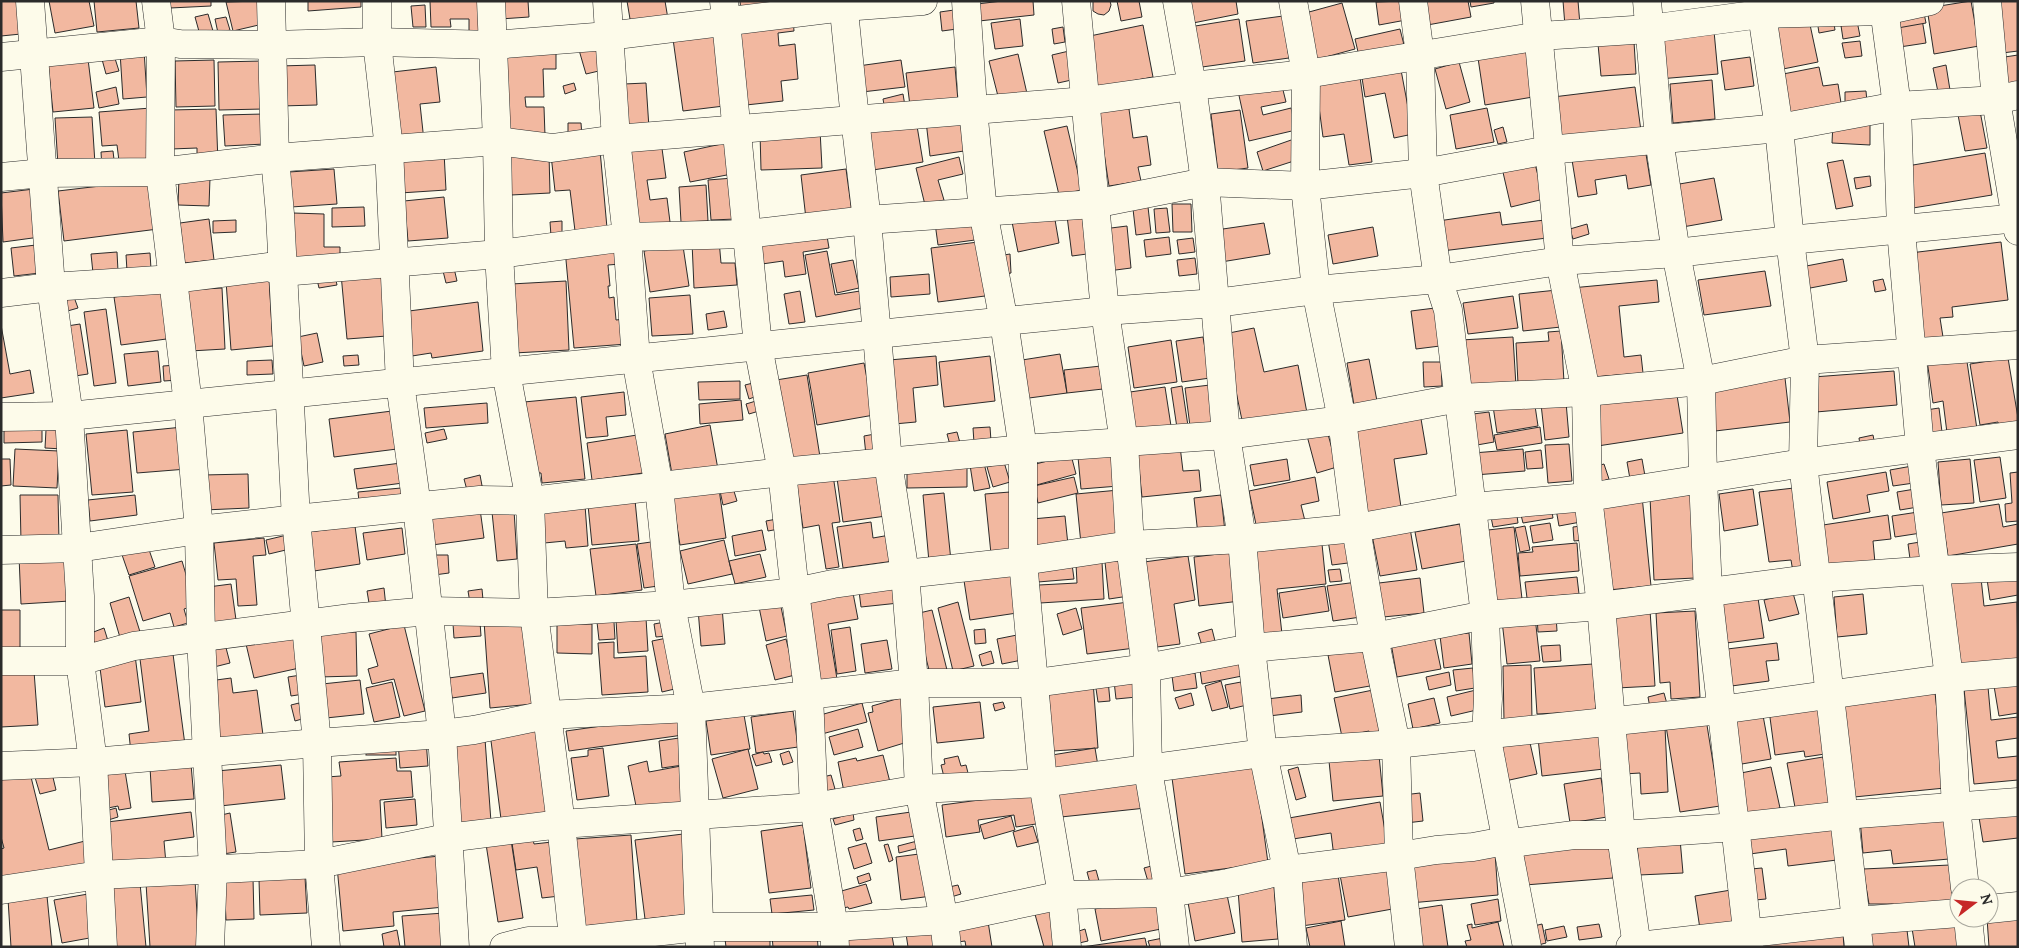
<svg xmlns="http://www.w3.org/2000/svg" width="2019" height="948" font-family="Lora,serif">
	<rect width="100%" height="100%" fill="#fdfbea"/>
	<g fill="#f2b8a0" stroke="#2b2b2b">
		<polygon points="1,1 17,1 21,34 1,36"/>
		<polygon points="49,1 89,1 94,26 55,33"/>
		<polygon points="94,1 136,1 139,28 97,32"/>
		<polygon points="170,1 211,1 211,6 170,8"/>
		<polygon points="258,1 263,24 233,31 226,2"/>
		<polygon points="308,1 361,1 361,7 308,11"/>
		<polygon points="430,1 483,1 483,34 469,34 469,19 450,19 451,27 431,27"/>
		<polygon points="499,1 528,1 529,17 500,19"/>
		<polygon points="627,1 665,1 668,19 631,25"/>
		<polygon points="740,1 775,1 776,10 741,13"/>
		<polygon points="1002,1 1033,1 1034,15 979,21 977,4"/>
		<polygon points="1093,1 1110,1 1111,5 1109,11 1104,15 1098,14 1093,11"/>
		<polygon points="1117,1 1139,1 1142,17 1121,21"/>
		<polygon points="1184,1 1236,1 1238,14 1188,24"/>
		<polygon points="1402,1 1406,20 1379,25 1376,2"/>
		<polygon points="1418,1 1468,1 1471,17 1422,26"/>
		<polygon points="1470,1 1494,1 1494,3 1471,7"/>
		<polygon points="1563,1 1578,1 1580,25 1565,26"/>
		<polygon points="1971,1 1979,46 1934,54 1927,8"/>
		<polygon points="1995,1 2018,1 2018,51 2002,53"/>
		<polygon points="1342,3 1355,49 1311,61 1298,15"/>
		<polygon points="425,5 426,27 413,27 411,6"/>
		<polygon points="1920,7 1926,43 1893,48 1887,13"/>
		<polygon points="1923,8 1926,23 1892,29 1889,14"/>
		<polygon points="954,10 957,29 942,31 940,12"/>
		<polygon points="208,14 213,31 200,35 195,17"/>
		<polygon points="1283,16 1289,58 1253,63 1246,21"/>
		<polygon points="1856,16 1860,36 1843,39 1840,19"/>
		<polygon points="226,17 230,30 218,33 215,19"/>
		<polygon points="1833,17 1835,30 1819,33 1817,20"/>
		<polygon points="793,18 794,31 778,33 779,46 795,44 798,79 781,81 783,101 746,105 738,24"/>
		<polygon points="1020,19 1023,46 995,49 991,23"/>
		<polygon points="1239,19 1245,61 1195,68 1189,27"/>
		<polygon points="1809,20 1818,62 1778,70 1769,28"/>
		<polygon points="1143,25 1153,77 1095,88 1085,37"/>
		<polygon points="1063,27 1065,42 1054,44 1052,29"/>
		<polygon points="1400,29 1404,45 1359,56 1355,39"/>
		<polygon points="1714,31 1718,74 1659,79 1655,37"/>
		<polygon points="714,33 724,106 683,111 673,39"/>
		<polygon points="1860,41 1862,56 1845,58 1842,43"/>
		<polygon points="1634,42 1636,74 1601,76 1598,44"/>
		<polygon points="596,45 603,70 586,74 579,50"/>
		<polygon points="112,49 119,71 106,74 100,52"/>
		<polygon points="144,50 147,97 123,99 120,52"/>
		<polygon points="556,50 556,69 543,69 544,97 525,97 526,107 544,107 545,136 507,136 504,51"/>
		<polygon points="1069,51 1076,79 1058,83 1052,55"/>
		<polygon points="1526,51 1533,97 1485,105 1478,58"/>
		<polygon points="1018,54 1028,98 1000,104 989,61"/>
		<polygon points="2018,55 2018,85 2002,88 1998,58"/>
		<polygon points="1750,57 1754,86 1725,90 1721,61"/>
		<polygon points="88,59 94,108 53,112 48,63"/>
		<polygon points="214,60 215,106 176,107 175,61"/>
		<polygon points="901,60 905,87 862,92 858,66"/>
		<polygon points="263,61 264,109 219,110 218,62"/>
		<polygon points="1459,62 1470,102 1446,109 1435,69"/>
		<polygon points="315,65 317,105 281,106 279,66"/>
		<polygon points="1946,65 1950,90 1938,92 1933,68"/>
		<polygon points="436,67 440,102 420,104 424,141 392,145 384,73"/>
		<polygon points="955,67 958,101 910,106 906,73"/>
		<polygon points="1819,67 1823,86 1838,84 1841,103 1785,114 1778,75"/>
		<polygon points="1359,70 1372,162 1349,165 1344,134 1323,137 1315,77"/>
		<polygon points="1401,70 1413,134 1394,138 1385,93 1365,97 1362,78"/>
		<polygon points="1712,80 1715,119 1673,123 1670,84"/>
		<polygon points="1281,82 1286,102 1261,107 1263,115 1291,108 1296,130 1249,141 1238,91"/>
		<polygon points="574,83 576,90 565,94 563,86"/>
		<polygon points="646,83 649,128 628,130 624,84"/>
		<polygon points="116,87 119,104 99,108 96,92"/>
		<polygon points="1635,87 1641,131 1558,141 1553,97"/>
		<polygon points="1866,91 1867,102 1845,103 1845,92"/>
		<polygon points="903,94 905,106 885,110 883,99"/>
		<polygon points="1128,102 1133,138 1147,136 1151,165 1138,167 1141,181 1109,186 1097,107"/>
		<polygon points="151,108 155,158 119,161 117,145 102,146 99,112"/>
		<polygon points="1487,108 1494,142 1456,149 1450,115"/>
		<polygon points="216,109 218,163 197,163 197,148 171,149 170,110"/>
		<polygon points="1240,110 1248,168 1218,172 1211,114"/>
		<polygon points="1980,111 1987,148 1965,151 1958,115"/>
		<polygon points="264,114 265,144 225,146 223,115"/>
		<polygon points="92,117 95,164 58,166 55,118"/>
		<polygon points="960,117 964,151 930,156 926,121"/>
		<polygon points="916,120 923,162 873,170 866,128"/>
		<polygon points="1833,122 1870,124 1870,145 1832,143"/>
		<polygon points="568,123 581,123 582,136 568,136"/>
		<polygon points="1067,126 1082,190 1059,195 1044,131"/>
		<polygon points="1503,127 1507,142 1498,144 1494,130"/>
		<polygon points="820,130 822,168 761,170 760,132"/>
		<polygon points="1294,139 1300,159 1263,171 1257,152"/>
		<polygon points="661,141 666,178 647,180 650,200 667,198 671,230 635,234 624,145"/>
		<polygon points="726,143 732,174 690,182 684,152"/>
		<polygon points="1645,148 1651,185 1628,189 1626,175 1595,180 1597,194 1578,197 1572,160"/>
		<polygon points="600,150 607,228 575,231 570,190 555,191 551,155"/>
		<polygon points="113,151 115,168 102,169 101,152"/>
		<polygon points="444,152 446,190 400,193 398,155"/>
		<polygon points="1985,153 1992,195 1913,208 1907,166"/>
		<polygon points="549,154 550,193 511,195 509,156"/>
		<polygon points="959,157 963,174 938,180 944,200 925,205 916,168"/>
		<polygon points="1534,160 1544,199 1511,207 1502,168"/>
		<polygon points="1843,160 1853,206 1836,209 1827,163"/>
		<polygon points="334,169 337,204 291,207 289,172"/>
		<polygon points="846,169 852,213 806,219 801,175"/>
		<polygon points="1870,176 1871,186 1856,189 1854,178"/>
		<polygon points="179,177 210,178 209,206 178,205"/>
		<polygon points="733,178 736,219 711,220 708,180"/>
		<polygon points="1714,178 1722,220 1677,228 1668,186"/>
		<polygon points="151,180 158,229 64,241 58,191"/>
		<polygon points="706,185 708,221 681,222 679,187"/>
		<polygon points="34,189 40,237 3,242 1,193"/>
		<polygon points="444,197 448,238 408,241 404,201"/>
		<polygon points="1172,204 1191,204 1192,232 1173,232"/>
		<polygon points="364,207 365,226 332,227 332,208"/>
		<polygon points="1148,207 1151,233 1136,235 1133,209"/>
		<polygon points="1167,208 1170,232 1156,233 1154,209"/>
		<polygon points="1500,212 1502,225 1545,220 1547,238 1442,251 1438,221"/>
		<polygon points="293,213 324,214 324,247 340,247 340,258 292,258"/>
		<polygon points="1054,214 1059,243 1018,252 1012,222"/>
		<polygon points="1082,214 1087,254 1072,256 1067,216"/>
		<polygon points="209,219 214,260 184,263 180,223"/>
		<polygon points="972,219 975,240 938,245 935,223"/>
		<polygon points="236,220 236,232 213,233 213,221"/>
		<polygon points="562,221 562,235 551,236 550,222"/>
		<polygon points="1264,223 1270,254 1221,262 1216,230"/>
		<polygon points="1587,224 1589,234 1573,239 1570,229"/>
		<polygon points="1127,226 1131,268 1108,271 1103,229"/>
		<polygon points="1373,227 1378,256 1333,264 1328,235"/>
		<polygon points="826,230 829,248 803,252 806,274 785,277 783,261 762,264 759,237"/>
		<polygon points="1169,237 1171,254 1146,257 1144,240"/>
		<polygon points="1193,238 1195,252 1179,254 1177,240"/>
		<polygon points="719,240 721,263 735,263 737,285 694,288 692,242"/>
		<polygon points="978,242 985,296 938,302 931,248"/>
		<polygon points="2001,242 2008,300 1952,307 1953,317 1940,318 1943,337 1921,340 1910,253"/>
		<polygon points="619,244 621,264 608,265 610,286 608,286 609,298 614,297 616,320 625,319 627,344 574,348 565,249"/>
		<polygon points="36,245 40,273 14,276 11,248"/>
		<polygon points="683,246 689,286 650,292 644,251"/>
		<polygon points="827,251 835,295 860,291 863,308 816,317 805,255"/>
		<polygon points="117,252 118,271 93,273 91,254"/>
		<polygon points="150,253 151,269 127,271 126,255"/>
		<polygon points="1010,254 1011,273 1000,275 998,256"/>
		<polygon points="1195,258 1197,274 1179,276 1177,260"/>
		<polygon points="1843,259 1847,281 1805,289 1801,267"/>
		<polygon points="853,260 859,288 837,293 831,264"/>
		<polygon points="454,268 457,281 446,283 443,271"/>
		<polygon points="334,271 337,285 319,288 316,275"/>
		<polygon points="381,271 387,336 347,339 341,274"/>
		<polygon points="1765,271 1771,306 1704,315 1698,280"/>
		<polygon points="929,274 930,294 891,297 890,277"/>
		<polygon points="269,278 273,346 231,350 226,281"/>
		<polygon points="1883,279 1886,290 1875,292 1873,281"/>
		<polygon points="1657,280 1659,302 1619,306 1624,357 1641,355 1643,373 1580,378 1571,288"/>
		<polygon points="566,281 569,350 514,353 511,284"/>
		<polygon points="222,288 225,349 190,351 187,290"/>
		<polygon points="167,290 174,338 121,345 114,297"/>
		<polygon points="1557,290 1561,327 1523,331 1519,294"/>
		<polygon points="800,291 805,322 789,324 784,294"/>
		<polygon points="690,295 693,334 652,336 649,298"/>
		<polygon points="1513,296 1518,328 1468,334 1463,303"/>
		<polygon points="74,297 78,308 64,312 61,300"/>
		<polygon points="478,302 483,351 432,358 431,353 412,356 409,332 411,331 409,311"/>
		<polygon points="1435,308 1440,346 1416,349 1411,311"/>
		<polygon points="106,309 116,383 94,386 84,312"/>
		<polygon points="724,311 727,327 708,330 706,314"/>
		<polygon points="80,324 88,374 75,376 67,326"/>
		<polygon points="1,325 10,374 30,370 34,393 1,398"/>
		<polygon points="1254,328 1264,372 1298,365 1307,413 1243,425 1224,334"/>
		<polygon points="1561,331 1564,382 1518,384 1516,343 1549,341 1548,332"/>
		<polygon points="317,333 323,362 304,366 298,337"/>
		<polygon points="1203,337 1210,378 1182,382 1176,341"/>
		<polygon points="1513,337 1516,386 1464,389 1461,340"/>
		<polygon points="1171,340 1177,382 1134,388 1128,347"/>
		<polygon points="158,351 161,382 128,386 124,354"/>
		<polygon points="1060,354 1067,393 1029,398 1022,360"/>
		<polygon points="358,355 359,365 344,366 343,356"/>
		<polygon points="1966,355 1978,436 1948,441 1943,401 1933,403 1927,360"/>
		<polygon points="936,356 938,385 913,388 916,422 894,424 889,360"/>
		<polygon points="990,356 995,401 944,407 939,362"/>
		<polygon points="2008,358 2018,418 2018,431 2000,434 1998,422 1980,425 1970,364"/>
		<polygon points="1369,359 1377,401 1354,405 1347,363"/>
		<polygon points="272,360 273,374 247,375 247,361"/>
		<polygon points="1423,362 1441,362 1442,386 1424,387"/>
		<polygon points="864,363 874,415 817,425 808,373"/>
		<polygon points="177,365 178,380 164,381 163,366"/>
		<polygon points="1101,366 1103,389 1067,393 1064,370"/>
		<polygon points="1894,371 1897,405 1816,412 1813,377"/>
		<polygon points="807,375 820,457 790,462 776,380"/>
		<polygon points="1785,378 1790,422 1707,432 1702,388"/>
		<polygon points="740,381 740,399 699,400 698,382"/>
		<polygon points="753,383 757,396 749,399 745,385"/>
		<polygon points="1210,385 1215,422 1190,426 1185,388"/>
		<polygon points="1182,386 1188,426 1177,428 1171,388"/>
		<polygon points="1165,387 1171,426 1135,431 1130,392"/>
		<polygon points="1676,389 1683,433 1591,447 1584,403"/>
		<polygon points="624,392 626,415 606,417 608,436 586,438 581,397"/>
		<polygon points="576,397 585,479 542,483 541,473 532,473 524,402"/>
		<polygon points="1534,399 1538,426 1497,433 1493,406"/>
		<polygon points="741,400 743,420 700,424 699,404"/>
		<polygon points="756,401 759,411 749,414 746,404"/>
		<polygon points="1566,402 1569,437 1545,440 1541,404"/>
		<polygon points="487,403 488,423 426,428 424,408"/>
		<polygon points="1939,408 1943,440 1930,442 1926,410"/>
		<polygon points="392,411 397,449 334,457 329,419"/>
		<polygon points="1489,412 1494,442 1477,445 1473,414"/>
		<polygon points="1420,413 1427,454 1394,459 1401,507 1366,513 1352,424"/>
		<polygon points="710,425 719,475 672,474 665,434"/>
		<polygon points="183,427 187,469 137,473 133,432"/>
		<polygon points="990,427 991,441 974,443 973,428"/>
		<polygon points="1326,427 1337,467 1317,473 1306,432"/>
		<polygon points="1540,427 1542,443 1497,450 1494,435"/>
		<polygon points="4,428 42,428 42,442 4,443"/>
		<polygon points="444,429 447,439 427,443 425,433"/>
		<polygon points="46,430 64,430 63,449 45,448"/>
		<polygon points="127,430 133,492 92,495 86,434"/>
		<polygon points="957,432 960,443 950,445 947,434"/>
		<polygon points="875,434 877,454 866,455 864,436"/>
		<polygon points="637,435 643,473 592,480 587,443"/>
		<polygon points="1873,435 1876,450 1861,453 1859,438"/>
		<polygon points="1569,444 1572,481 1548,483 1545,445"/>
		<polygon points="1180,446 1183,471 1199,470 1201,491 1142,497 1137,450"/>
		<polygon points="15,449 59,451 57,488 13,486"/>
		<polygon points="1523,449 1525,471 1475,475 1473,453"/>
		<polygon points="1541,450 1543,468 1527,469 1525,452"/>
		<polygon points="1116,454 1119,486 1081,489 1078,457"/>
		<polygon points="1071,455 1076,474 1033,486 1028,466"/>
		<polygon points="2000,457 2006,498 1980,502 1974,460"/>
		<polygon points="1,459 10,459 11,485 1,486"/>
		<polygon points="1287,459 1290,480 1254,486 1250,465"/>
		<polygon points="1642,459 1645,476 1630,479 1627,462"/>
		<polygon points="1970,459 1974,503 1941,505 1938,462"/>
		<polygon points="1004,462 1010,482 993,487 987,467"/>
		<polygon points="401,463 403,483 357,489 354,469"/>
		<polygon points="984,463 990,488 974,491 970,465"/>
		<polygon points="967,464 967,487 907,488 907,465"/>
		<polygon points="1604,464 1609,479 1597,483 1593,467"/>
		<polygon points="1912,466 1914,483 1893,486 1890,470"/>
		<polygon points="880,472 886,516 843,522 837,478"/>
		<polygon points="1886,472 1889,491 1867,495 1870,512 1833,519 1827,482"/>
		<polygon points="2018,472 2018,521 2006,522 2005,504 2012,503 2010,473"/>
		<polygon points="248,474 249,508 204,510 203,475"/>
		<polygon points="480,475 483,491 468,494 464,479"/>
		<polygon points="833,475 840,522 832,523 839,567 826,569 819,525 803,528 796,480"/>
		<polygon points="1074,477 1078,493 1038,503 1034,486"/>
		<polygon points="1315,477 1319,501 1301,505 1306,525 1258,534 1249,491"/>
		<polygon points="401,488 404,507 360,511 358,492"/>
		<polygon points="733,488 737,501 723,505 720,491"/>
		<polygon points="1794,488 1805,570 1793,572 1791,560 1769,562 1759,492"/>
		<polygon points="719,489 726,538 680,545 672,495"/>
		<polygon points="1753,489 1758,525 1724,531 1719,494"/>
		<polygon points="1915,489 1918,507 1900,510 1897,492"/>
		<polygon points="1119,490 1124,539 1081,544 1076,494"/>
		<polygon points="1010,492 1016,552 991,554 985,494"/>
		<polygon points="944,493 951,561 929,562 923,495"/>
		<polygon points="20,495 58,495 59,542 21,542"/>
		<polygon points="135,495 137,515 90,521 88,500"/>
		<polygon points="1221,495 1225,532 1198,535 1194,498"/>
		<polygon points="1691,495 1695,578 1654,580 1650,497"/>
		<polygon points="1642,496 1651,586 1608,590 1599,500"/>
		<polygon points="635,500 639,541 592,545 588,505"/>
		<polygon points="1583,504 1586,521 1559,526 1556,509"/>
		<polygon points="1999,504 2003,527 2018,524 2018,544 1948,556 1941,513"/>
		<polygon points="585,505 588,546 566,548 565,541 534,544 532,510"/>
		<polygon points="1551,506 1553,518 1523,523 1520,511"/>
		<polygon points="1516,508 1518,523 1493,527 1490,512"/>
		<polygon points="480,509 484,538 432,545 428,516"/>
		<polygon points="514,510 517,559 497,561 492,512"/>
		<polygon points="1918,512 1921,533 1895,537 1892,516"/>
		<polygon points="1888,515 1891,539 1873,541 1875,563 1829,570 1823,525"/>
		<polygon points="1065,516 1068,545 1034,549 1032,519"/>
		<polygon points="777,519 779,529 768,531 766,521"/>
		<polygon points="871,522 873,538 890,535 894,561 843,568 837,527"/>
		<polygon points="1550,523 1553,540 1533,543 1530,526"/>
		<polygon points="1460,524 1466,561 1422,569 1415,532"/>
		<polygon points="355,526 360,564 314,571 308,532"/>
		<polygon points="1525,526 1530,550 1520,552 1515,528"/>
		<polygon points="1582,526 1584,540 1574,541 1573,527"/>
		<polygon points="1514,527 1522,599 1496,602 1488,530"/>
		<polygon points="402,528 405,554 367,560 363,533"/>
		<polygon points="1410,528 1417,570 1380,576 1372,535"/>
		<polygon points="762,530 766,550 735,556 732,536"/>
		<polygon points="287,535 290,549 269,554 266,540"/>
		<polygon points="1352,537 1356,562 1332,565 1328,540"/>
		<polygon points="264,538 266,555 253,556 257,605 238,606 236,579 218,580 214,543"/>
		<polygon points="724,540 732,574 688,584 680,551"/>
		<polygon points="146,541 155,567 129,575 120,549"/>
		<polygon points="658,541 665,585 644,588 637,544"/>
		<polygon points="1920,542 1923,557 1910,559 1908,544"/>
		<polygon points="1577,543 1579,571 1520,576 1518,553 1533,552 1532,547"/>
		<polygon points="636,544 642,590 596,596 590,549"/>
		<polygon points="1322,544 1326,584 1277,589 1282,634 1255,637 1246,551"/>
		<polygon points="1235,552 1240,601 1199,606 1194,557"/>
		<polygon points="67,553 70,601 21,604 19,556"/>
		<polygon points="760,554 766,577 735,584 729,561"/>
		<polygon points="432,555 448,555 449,573 434,575"/>
		<polygon points="1188,556 1195,600 1174,604 1180,644 1157,647 1144,562"/>
		<polygon points="1124,560 1129,596 1109,599 1105,562"/>
		<polygon points="182,561 192,595 191,607 184,609 188,623 174,627 170,613 143,621 129,576"/>
		<polygon points="1102,562 1104,599 1040,603 1039,585 1077,583 1076,564"/>
		<polygon points="1072,564 1074,579 1038,582 1035,568"/>
		<polygon points="1010,568 1017,613 970,620 963,574"/>
		<polygon points="1340,569 1342,581 1330,582 1328,570"/>
		<polygon points="2018,573 2018,595 1990,600 1987,579"/>
		<polygon points="1577,577 1579,594 1527,598 1525,582"/>
		<polygon points="1420,578 1424,613 1383,617 1379,583"/>
		<polygon points="1981,578 1984,606 2017,602 2018,661 1956,667 1948,581"/>
		<polygon points="1357,582 1361,617 1333,621 1327,586"/>
		<polygon points="231,584 237,627 214,630 208,587"/>
		<polygon points="1325,586 1329,611 1283,618 1279,593"/>
		<polygon points="897,587 899,603 861,607 859,591"/>
		<polygon points="384,588 386,607 370,609 367,591"/>
		<polygon points="482,589 483,600 470,603 468,591"/>
		<polygon points="853,593 858,619 828,624 838,685 818,689 804,601"/>
		<polygon points="1793,593 1799,614 1769,621 1764,600"/>
		<polygon points="1863,594 1867,634 1837,637 1834,597"/>
		<polygon points="129,597 141,635 121,641 110,603"/>
		<polygon points="1758,598 1764,638 1719,644 1713,604"/>
		<polygon points="780,602 787,636 766,641 759,607"/>
		<polygon points="958,602 974,666 953,671 938,608"/>
		<polygon points="1129,602 1135,648 1087,654 1081,608"/>
		<polygon points="722,607 725,644 701,646 698,609"/>
		<polygon points="1076,608 1082,629 1063,635 1057,614"/>
		<polygon points="1,610 20,610 20,652 1,653"/>
		<polygon points="932,610 947,670 930,674 915,614"/>
		<polygon points="1650,610 1655,686 1617,688 1612,613"/>
		<polygon points="1695,611 1700,697 1671,699 1670,682 1660,683 1656,613"/>
		<polygon points="1556,615 1557,631 1538,632 1537,617"/>
		<polygon points="1535,617 1540,661 1507,664 1502,621"/>
		<polygon points="526,618 533,704 490,708 484,621"/>
		<polygon points="646,618 648,651 618,653 616,620"/>
		<polygon points="480,622 481,636 454,638 453,624"/>
		<polygon points="597,622 614,622 615,639 599,640"/>
		<polygon points="665,622 667,636 656,637 654,624"/>
		<polygon points="557,624 592,624 592,654 557,653"/>
		<polygon points="404,625 425,711 404,716 394,679 372,684 368,669 378,666 369,634"/>
		<polygon points="850,627 856,671 837,674 831,630"/>
		<polygon points="104,628 109,644 96,648 91,633"/>
		<polygon points="985,629 986,643 975,644 974,630"/>
		<polygon points="1212,629 1216,645 1203,649 1198,633"/>
		<polygon points="356,632 357,676 318,677 317,633"/>
		<polygon points="297,633 304,667 254,678 246,644"/>
		<polygon points="1469,633 1472,664 1444,668 1440,636"/>
		<polygon points="1017,635 1022,660 1002,664 997,639"/>
		<polygon points="1434,636 1441,669 1397,677 1391,643"/>
		<polygon points="672,637 683,687 662,692 652,641"/>
		<polygon points="786,639 795,675 775,680 766,645"/>
		<polygon points="887,640 892,669 865,673 861,644"/>
		<polygon points="614,642 614,658 646,656 648,692 602,695 598,643"/>
		<polygon points="1777,643 1779,660 1766,661 1769,681 1724,687 1719,650"/>
		<polygon points="225,644 230,663 214,667 209,647"/>
		<polygon points="1560,645 1561,661 1543,662 1541,646"/>
		<polygon points="1363,649 1370,686 1335,692 1328,655"/>
		<polygon points="991,651 994,663 982,666 979,655"/>
		<polygon points="173,654 185,745 131,753 129,734 149,731 140,659"/>
		<polygon points="135,655 141,702 105,707 99,660"/>
		<polygon points="1239,656 1242,676 1202,684 1199,663"/>
		<polygon points="1593,664 1596,711 1537,714 1534,668"/>
		<polygon points="1531,665 1532,720 1504,721 1503,666"/>
		<polygon points="1473,668 1475,688 1456,691 1453,670"/>
		<polygon points="34,671 38,725 1,727 1,673"/>
		<polygon points="1449,672 1451,685 1429,690 1426,677"/>
		<polygon points="483,673 486,693 452,698 449,678"/>
		<polygon points="1195,673 1197,688 1174,691 1172,676"/>
		<polygon points="301,675 304,694 291,696 288,677"/>
		<polygon points="231,678 233,693 257,690 263,735 217,741 209,681"/>
		<polygon points="1135,679 1137,697 1116,699 1114,681"/>
		<polygon points="360,680 364,714 326,718 322,684"/>
		<polygon points="1108,680 1110,701 1098,702 1095,682"/>
		<polygon points="1093,681 1098,748 1053,751 1048,684"/>
		<polygon points="1221,681 1228,707 1212,711 1205,686"/>
		<polygon points="392,682 400,717 374,722 366,688"/>
		<polygon points="1241,682 1247,705 1230,709 1225,685"/>
		<polygon points="2018,682 2018,713 1999,716 1994,686"/>
		<polygon points="1988,687 1991,720 2018,717 2018,738 1996,741 1998,758 2018,756 2018,780 1974,784 1964,689"/>
		<polygon points="1373,690 1382,734 1370,737 1369,731 1342,737 1334,698"/>
		<polygon points="1476,690 1481,709 1451,716 1447,697"/>
		<polygon points="1935,692 1945,788 1854,797 1844,701"/>
		<polygon points="1191,693 1194,705 1179,709 1175,698"/>
		<polygon points="1664,693 1667,704 1650,708 1648,697"/>
		<polygon points="1301,695 1302,712 1269,716 1267,699"/>
		<polygon points="907,696 914,740 878,751 868,713 873,712 872,706"/>
		<polygon points="1434,698 1440,723 1413,729 1408,704"/>
		<polygon points="980,702 984,738 937,743 933,707"/>
		<polygon points="1003,702 1005,708 995,711 993,704"/>
		<polygon points="299,703 302,719 295,721 291,705"/>
		<polygon points="862,703 867,722 818,735 817,716"/>
		<polygon points="1818,703 1825,754 1805,757 1804,751 1775,755 1769,710"/>
		<polygon points="1762,710 1771,759 1736,765 1728,716"/>
		<polygon points="793,711 798,747 756,753 751,717"/>
		<polygon points="680,715 683,735 569,751 566,731"/>
		<polygon points="744,715 750,749 711,755 706,721"/>
		<polygon points="1706,719 1720,806 1680,812 1666,726"/>
		<polygon points="539,727 550,813 501,819 490,733"/>
		<polygon points="1665,727 1668,792 1641,794 1640,773 1624,774 1622,729"/>
		<polygon points="858,729 863,747 834,755 829,737"/>
		<polygon points="1600,730 1604,769 1542,776 1538,738"/>
		<polygon points="1528,734 1537,774 1505,781 1496,741"/>
		<polygon points="679,738 683,765 662,768 659,741"/>
		<polygon points="485,739 491,822 460,825 453,741"/>
		<polygon points="426,740 428,766 400,768 398,742"/>
		<rect x="366" y="745" width="30" height="10"/>
		<polygon points="603,748 609,796 577,800 571,758 588,756 588,750"/>
		<polygon points="1095,748 1098,766 1055,773 1052,755"/>
		<polygon points="748,749 758,789 723,798 712,759"/>
		<polygon points="789,751 793,762 783,765 780,754"/>
		<polygon points="763,752 764,754 769,753 772,762 756,766 752,755"/>
		<polygon points="883,755 891,786 845,797 838,762 856,758 857,761"/>
		<polygon points="1379,755 1383,796 1333,801 1329,761"/>
		<polygon points="958,756 961,766 966,765 968,773 944,777 941,765 945,764 944,759"/>
		<polygon points="1823,757 1831,807 1796,813 1787,763"/>
		<polygon points="396,758 397,771 411,771 413,797 380,800 382,839 331,842 326,777 341,776 339,762"/>
		<polygon points="647,761 649,772 681,766 688,806 638,816 628,766"/>
		<polygon points="191,764 194,799 152,802 150,767"/>
		<polygon points="281,765 285,799 220,806 217,771"/>
		<polygon points="1255,767 1268,863 1185,874 1172,778"/>
		<polygon points="1298,767 1306,797 1296,800 1288,770"/>
		<polygon points="1771,767 1780,808 1745,816 1736,774"/>
		<polygon points="51,769 56,790 40,794 34,774"/>
		<polygon points="125,771 131,808 119,810 118,806 108,808 102,776"/>
		<polygon points="30,773 49,850 85,841 91,866 1,882 1,849 4,848 1,837 1,780"/>
		<polygon points="831,775 835,789 827,791 819,778"/>
		<polygon points="1601,778 1607,817 1570,823 1564,784"/>
		<polygon points="1143,780 1146,808 1061,817 1058,790"/>
		<polygon points="1032,793 1036,824 1016,827 1014,815 978,820 980,832 946,837 942,805"/>
		<polygon points="1420,793 1423,821 1406,823 1403,795"/>
		<polygon points="415,799 417,825 386,828 384,802"/>
		<polygon points="1380,802 1388,848 1334,857 1331,833 1293,839 1289,818"/>
		<polygon points="2018,806 2018,838 1983,842 1978,811"/>
		<polygon points="116,808 118,817 105,821 102,812"/>
		<polygon points="918,811 922,835 879,841 876,817"/>
		<polygon points="1945,811 1949,859 1893,864 1891,850 1863,853 1860,819"/>
		<polygon points="191,812 194,837 164,841 166,864 112,870 107,822"/>
		<polygon points="230,813 236,852 223,854 217,816"/>
		<polygon points="853,813 854,820 835,825 833,819"/>
		<polygon points="1011,816 1015,830 984,839 980,825"/>
		<polygon points="1832,820 1837,860 1788,866 1786,849 1750,854 1746,831"/>
		<polygon points="803,825 811,888 769,893 761,831"/>
		<polygon points="1033,826 1038,842 1017,847 1013,832"/>
		<polygon points="860,828 863,839 856,841 853,830"/>
		<polygon points="683,834 692,914 645,919 635,840"/>
		<polygon points="631,835 637,922 582,926 575,839"/>
		<polygon points="533,839 534,844 552,842 560,896 542,898 537,867 516,870 512,843"/>
		<polygon points="1680,839 1683,873 1639,875 1637,841"/>
		<polygon points="511,840 523,918 498,922 486,844"/>
		<polygon points="921,840 923,847 899,853 898,846"/>
		<polygon points="866,843 872,863 854,869 848,848"/>
		<polygon points="1610,843 1613,878 1525,885 1522,849"/>
		<polygon points="888,844 893,860 889,862 884,845"/>
		<polygon points="927,853 932,896 901,900 896,857"/>
		<polygon points="1495,853 1498,895 1410,903 1406,861"/>
		<polygon points="440,856 444,907 393,912 394,926 343,931 337,866"/>
		<polygon points="1155,865 1160,882 1149,885 1144,868"/>
		<polygon points="1950,865 1953,907 1912,908 1892,904 1869,904 1863,869"/>
		<polygon points="1390,867 1398,908 1348,917 1340,875"/>
		<polygon points="1762,868 1766,899 1755,900 1751,869"/>
		<polygon points="1096,870 1099,881 1090,883 1087,872"/>
		<polygon points="869,873 871,880 859,884 857,877"/>
		<polygon points="1338,875 1345,920 1294,927 1287,883"/>
		<polygon points="305,877 307,913 260,915 259,879"/>
		<polygon points="253,878 254,919 226,920 224,880"/>
		<polygon points="195,880 199,947 150,947 146,883"/>
		<polygon points="140,883 146,947 114,947 108,886"/>
		<polygon points="866,884 872,903 849,909 848,907 843,908 838,892"/>
		<polygon points="958,885 961,894 951,897 949,887"/>
		<polygon points="1274,887 1278,939 1242,942 1238,890"/>
		<polygon points="1226,890 1235,933 1195,941 1187,897"/>
		<polygon points="1731,890 1736,923 1700,929 1695,896"/>
		<polygon points="88,894 95,937 62,943 54,900"/>
		<polygon points="812,895 814,910 772,914 770,899"/>
		<polygon points="47,896 52,947 11,947 8,899"/>
		<polygon points="1159,896 1166,928 1101,941 1095,909"/>
		<polygon points="1498,899 1501,921 1475,925 1471,904"/>
		<polygon points="1048,902 1058,937 1056,947 1044,947 1033,907"/>
		<polygon points="1442,905 1448,947 1416,947 1410,910"/>
		<polygon points="2018,912 2018,947 1989,947 1987,918"/>
		<polygon points="444,913 446,947 405,947 402,916"/>
		<polygon points="1958,914 1963,947 1915,947 1911,922"/>
		<polygon points="987,915 992,947 966,947 965,941 950,943 946,922"/>
		<polygon points="1341,921 1345,947 1310,947 1306,928"/>
		<polygon points="1498,922 1504,947 1467,947 1465,941 1471,940 1467,925 1472,924 1472,928"/>
		<polygon points="933,923 936,947 908,947 905,927"/>
		<polygon points="1542,924 1546,943 1530,947 1526,928"/>
		<polygon points="1599,924 1602,937 1579,940 1577,927"/>
		<polygon points="890,925 894,947 845,947 843,933"/>
		<polygon points="1564,926 1567,937 1547,941 1545,930"/>
		<polygon points="1085,929 1088,941 1079,943 1076,932"/>
		<polygon points="397,930 400,947 384,947 382,934"/>
		<polygon points="1907,930 1909,947 1867,947 1864,931"/>
		<polygon points="817,933 818,947 773,947 772,936"/>
		<polygon points="1843,933 1844,947 1760,947 1760,942"/>
		<polygon points="770,936 770,947 726,947 725,939"/>
		<polygon points="1145,938 1147,947 1082,947"/>
		<polygon points="1163,938 1164,947 1150,947 1148,941"/>
	</g>
	<g fill="none" stroke-linecap="round" stroke-linejoin="round">
		<defs>
			<g id="minor">
				<polyline points="30,1 51,287 69,416 80,596 80,661 93,762 103,947"/>
				<polyline points="156,1 161,41 160,172 188,404 199,530 201,638 213,869 210,947"/>
				<polyline points="271,1 275,158 280,214 296,519 317,743 319,864 326,947"/>
				<polyline points="377,1 377,42 389,149 400,383 417,507 442,734 455,947"/>
				<polyline points="491,1 497,141 499,254 506,372 530,501 534,613 561,824 574,947"/>
				<polyline points="607,1 616,139 627,237 636,359 659,487 671,605 691,708 700,947"/>
				<polyline points="724,1 758,346 782,472 795,592 809,696 814,807 834,927 835,947"/>
				<polyline points="843,1 855,119 867,220 888,462 905,574 914,683 919,789 944,920 947,947"/>
				<polyline points="966,1 973,109 983,211 1004,322 1023,449 1023,561 1043,783 1062,895 1067,947"/>
				<polyline points="1076,1 1105,311 1124,443 1130,545 1146,668 1148,770 1169,893 1175,947"/>
				<polyline points="1177,1 1192,86 1205,182 1226,435 1242,539 1251,648 1263,753 1287,870 1293,947"/>
				<polyline points="1293,1 1306,74 1305,186 1316,290 1342,420 1356,528 1374,637 1396,744 1399,856 1409,947"/>
				<polyline points="1413,1 1420,55 1423,173 1438,279 1448,310 1485,615 1488,699 1486,734 1527,947"/>
				<polyline points="1535,1 1560,261 1586,392 1588,497 1601,606 1621,835 1637,947"/>
				<polyline points="1647,1 1659,139 1676,253 1701,381 1703,478 1708,592 1749,947"/>
				<polyline points="1760,1 1779,128 1790,240 1805,360 1803,463 1859,947"/>
				<polyline points="1883,1 1897,106 1901,230 1920,448 1949,678 1956,807 1965,888"/>
				<polyline points="1987,1 1996,100 2018,231"/>
				<polyline points="1,57 161,41 180,44 272,45 377,42 493,45 608,36 844,7 923,1"/>
				<polyline points="1,177 43,173 160,172 275,158 497,141 552,148 616,139 1086,101 1192,86 1306,74 1540,36 1649,29 1761,14 1884,11 1930,1"/>
				<polyline points="1,293 51,287 173,279 269,267 282,272 499,254 627,237 747,234 867,220 1094,204 1205,182 1305,186 1423,173 1549,150 1779,128 1897,106 1996,100 2018,95"/>
				<polyline points="1,417 69,416 188,404 1105,311 1216,303 1316,290 1438,279 1560,261 1676,253 1790,240 2018,218"/>
				<polyline points="1,550 78,548 199,530 296,519 480,500 530,501 782,472 1023,449 1226,435 1342,420 1459,398 1586,392 1701,381 1805,360 2018,345"/>
				<polyline points="1,661 80,661 134,646 351,618 429,611 534,613 671,605 795,592 833,584 905,574 1023,561 1130,545 1242,539 1356,528 1472,507 1588,497 1803,463 2018,435"/>
				<polyline points="1,766 93,762 317,743 442,734 474,730 546,715 691,708 914,683 1035,683 1146,668 1251,648 1374,637 1485,615 1601,606 1817,578 1934,570 2018,567"/>
				<polyline points="1,890 99,875 319,864 447,838 561,824 814,807 919,789 1043,783 1263,753 1396,744 1720,710 1949,678 2018,672"/>
				<polyline points="1989,909 2018,906"/>
				<polyline points="1968,918 1971,947"/>
				<polyline points="504,947 528,941 574,941 699,927 834,927 944,920 1062,895 1169,893 1228,883 1287,870 1399,856 1436,850 1473,847 1505,841 1520,842 1574,835 1621,835 1736,827 1844,815 2018,802"/>
				<polyline points="1630,947 1856,921 1959,913"/>
			</g>
		</defs>
		<use href="#minor" stroke="#2b2b2b" stroke-width="29"/>
		<use href="#minor" stroke="#fdfbea" stroke-width="28"/>
	</g>
	<rect width="2019" height="948" fill="none" stroke="#2b2b2b" stroke-width="5"/>
	<g transform="translate(1974 903) rotate(74)"><circle r="24" fill="#fdfbea" stroke="#a9a89e"/>
	<path d="M0-4L9 19L0 12L-9 19Z" fill="#c62828"/>
	<text y="-8" font-size="14" font-weight="bold" text-anchor="middle" fill="#2b2b2b">N</text>
	</g>
</svg>
